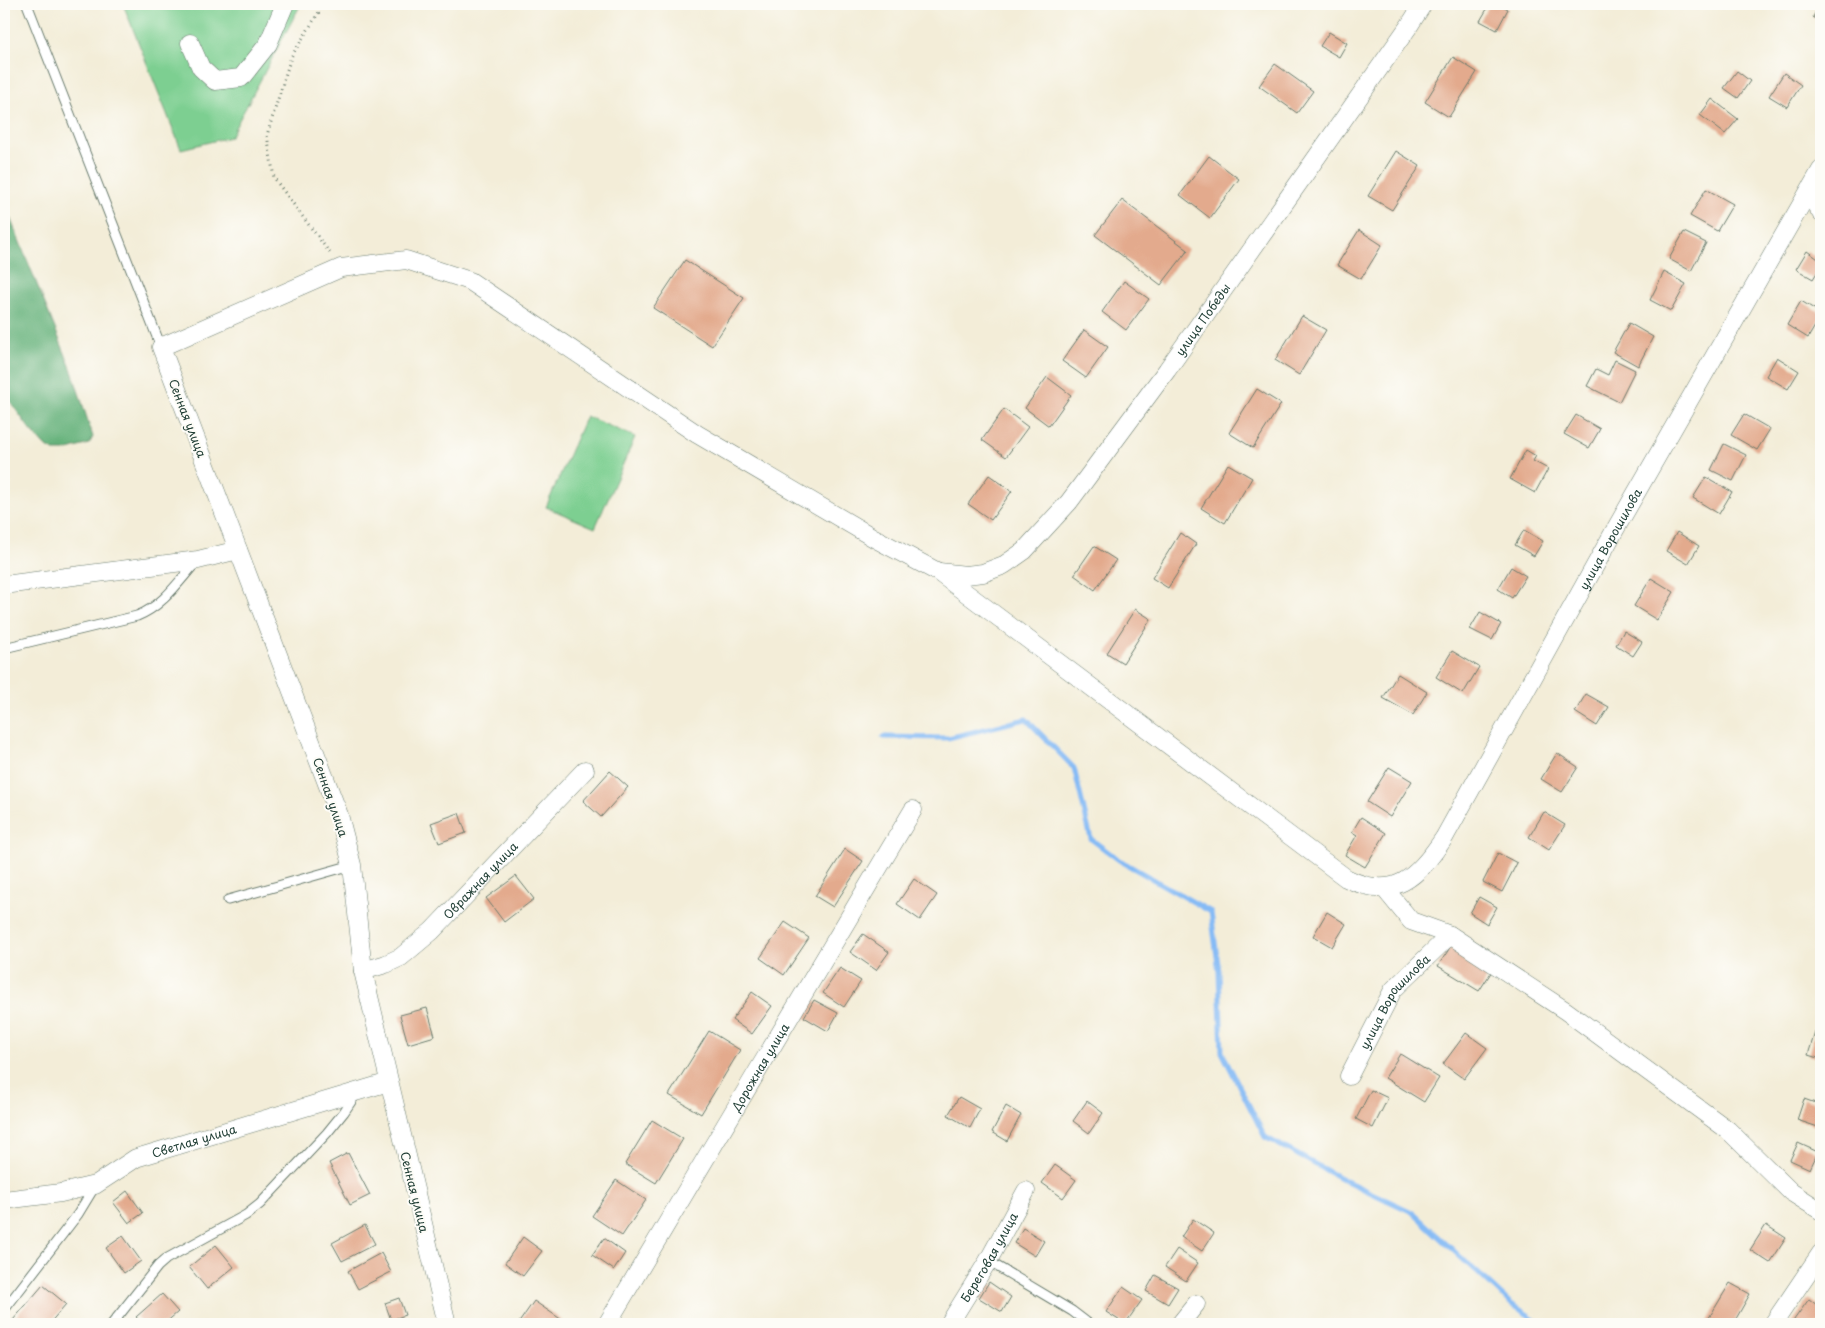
<svg xmlns="http://www.w3.org/2000/svg" width="1825" height="1328" font-family="'Playpen Sans',sans-serif">
	<rect width="100%" height="100%" fill="#fdfcf7"/>
	<filter id="ink" filterUnits="userSpaceOnUse"><feTurbulence type="fractalNoise" baseFrequency=".02" numOctaves="2"/><feDisplacementMap in="SourceGraphic" scale="10" xChannelSelector="R" yChannelSelector="G"/><feConvolveMatrix kernelMatrix="1 2 1 2 8 2 1 2 1" color-interpolation-filters="sRGB"/></filter>
	<filter id="wash" filterUnits="userSpaceOnUse"><feTurbulence type="fractalNoise" baseFrequency=".0096" numOctaves="4" result="noise"/><feDisplacementMap in="SourceGraphic" scale="20" xChannelSelector="R" yChannelSelector="G"/><feGaussianBlur stdDeviation="1.12" result="paint"/><feColorMatrix in="noise" values="0 0 0 0 0 0 0 0 0 0 0 0 0 0 0 0 0 1.4 0 .05"/><feComposite in="paint" operator="in"/></filter>
	<g filter="url(#wash)">
		<rect width="100%" height="100%" fill="#f3edd8"/>
		<g fill="#7dcf91" stroke="#4e8662">
			<polygon points="123,4 301,4 230,137 181,149"/>
			<polygon points="586,416 635,437 595,528 546,507"/>
		</g>
		<polygon fill="#66b27b" stroke="#427858" points="4,203 71,368 93,437 89,444 65,451 54,451 45,446 29,428 4,393"/>
		<g fill="none" stroke-linecap="round" stroke-linejoin="round">
			<polyline stroke="#86bbf5" stroke-width="5" points="883,737 948,738 1026,719 1074,768 1091,839 1119,860 1211,912 1219,972 1222,1052 1265,1137 1344,1180 1412,1212 1510,1303 1542,1324"/>
		</g>
		<g id="blocks">
			<g fill="#e3aa8d">
				<polygon points="1490,4 1499,4 1508,9 1497,30 1480,21"/>
				<polygon points="1820,4 1821,4 1821,22 1813,17"/>
				<polygon points="1329,32 1347,43 1339,57 1320,46"/>
				<polygon points="1453,57 1477,72 1449,117 1425,102"/>
				<polygon points="1275,64 1313,91 1297,113 1259,86"/>
				<polygon points="1737,71 1750,81 1738,98 1724,88"/>
				<polygon points="1784,73 1801,85 1787,107 1769,96"/>
				<polygon points="1712,99 1738,119 1725,134 1700,115"/>
				<polygon points="1396,151 1420,166 1392,210 1368,196"/>
				<polygon points="1209,156 1239,179 1210,218 1180,195"/>
				<polygon points="1706,189 1733,204 1717,231 1690,216"/>
				<polygon points="1122,200 1188,250 1161,285 1095,235"/>
				<polygon points="1359,230 1382,245 1361,279 1337,265"/>
				<polygon points="1684,232 1706,243 1691,271 1669,259"/>
				<polygon points="1807,251 1821,261 1821,266 1813,279 1796,269"/>
				<polygon points="685,260 744,298 712,346 653,308"/>
				<polygon points="1664,272 1686,284 1671,311 1650,300"/>
				<polygon points="1124,281 1149,299 1126,330 1102,312"/>
				<polygon points="1801,301 1821,313 1821,316 1808,338 1787,325"/>
				<polygon points="1302,316 1326,330 1299,375 1275,360"/>
				<polygon points="1629,323 1653,337 1638,366 1613,352"/>
				<polygon points="1084,330 1108,347 1086,378 1062,361"/>
				<polygon points="1777,357 1799,371 1788,389 1766,376"/>
				<polygon points="1615,360 1635,370 1619,402 1587,386 1596,369 1608,375"/>
				<polygon points="1047,377 1071,395 1049,426 1025,408"/>
				<polygon points="1257,389 1281,404 1253,448 1229,433"/>
				<polygon points="1004,409 1028,427 1006,457 982,440"/>
				<polygon points="1744,414 1770,429 1757,450 1731,435"/>
				<polygon points="1576,415 1600,429 1589,448 1564,434"/>
				<polygon points="1724,444 1746,455 1733,481 1711,470"/>
				<polygon points="1526,450 1536,456 1533,461 1548,469 1535,493 1510,479"/>
				<polygon points="1228,464 1252,478 1225,523 1201,508"/>
				<polygon points="989,475 1012,491 991,520 968,504"/>
				<polygon points="1706,477 1732,492 1719,514 1693,498"/>
				<polygon points="1524,530 1543,541 1534,556 1515,545"/>
				<polygon points="1677,532 1699,546 1688,564 1666,551"/>
				<polygon points="1180,533 1196,544 1168,588 1152,578"/>
				<polygon points="1094,546 1116,560 1095,590 1074,575"/>
				<polygon points="1511,567 1526,576 1512,598 1498,589"/>
				<polygon points="1651,578 1674,592 1657,620 1634,606"/>
				<polygon points="1135,609 1151,619 1123,663 1107,653"/>
				<polygon points="1480,612 1501,624 1492,640 1470,629"/>
				<polygon points="1624,631 1642,642 1633,656 1616,645"/>
				<polygon points="1452,651 1479,667 1463,694 1436,677"/>
				<polygon points="1398,674 1427,692 1413,715 1383,698"/>
				<polygon points="1586,694 1609,707 1597,726 1575,712"/>
				<polygon points="1557,753 1578,767 1562,792 1541,779"/>
				<polygon points="1389,767 1412,781 1390,817 1367,802"/>
				<polygon points="610,771 628,787 601,817 583,801"/>
				<polygon points="1544,812 1565,825 1549,850 1529,837"/>
				<polygon points="459,813 466,833 439,843 431,823"/>
				<polygon points="1361,817 1386,833 1365,867 1345,855 1357,835 1352,832"/>
				<polygon points="845,849 863,861 833,907 815,896"/>
				<polygon points="1498,853 1517,863 1502,892 1483,882"/>
				<polygon points="516,876 534,899 504,922 486,898"/>
				<polygon points="914,879 937,895 920,920 897,904"/>
				<polygon points="1479,897 1497,907 1487,924 1470,913"/>
				<polygon points="1327,912 1346,924 1332,947 1313,936"/>
				<polygon points="785,922 809,938 784,975 760,958"/>
				<polygon points="863,934 889,952 876,970 850,952"/>
				<polygon points="1451,946 1492,971 1479,991 1438,966"/>
				<polygon points="840,968 861,981 844,1007 823,993"/>
				<polygon points="752,992 772,1006 752,1034 732,1020"/>
				<polygon points="814,1000 838,1013 828,1031 804,1017"/>
				<polygon points="427,1008 435,1036 408,1044 400,1015"/>
				<polygon points="1816,1029 1821,1031 1821,1059 1808,1055"/>
				<polygon points="709,1031 740,1050 701,1114 669,1095"/>
				<polygon points="1466,1033 1487,1048 1464,1079 1443,1064"/>
				<polygon points="1400,1054 1439,1078 1424,1102 1385,1078"/>
				<polygon points="1371,1090 1388,1098 1373,1128 1356,1119"/>
				<polygon points="959,1097 980,1109 970,1128 948,1115"/>
				<polygon points="1804,1099 1821,1105 1821,1128 1797,1120"/>
				<polygon points="1087,1101 1103,1113 1089,1133 1073,1121"/>
				<polygon points="1006,1106 1021,1115 1007,1141 992,1132"/>
				<polygon points="652,1120 683,1139 656,1183 625,1164"/>
				<polygon points="1798,1143 1818,1152 1810,1169 1790,1160"/>
				<polygon points="348,1153 370,1195 350,1205 329,1163"/>
				<polygon points="1055,1165 1076,1180 1063,1198 1042,1183"/>
				<polygon points="616,1180 646,1200 622,1236 592,1216"/>
				<polygon points="127,1191 143,1213 129,1223 113,1202"/>
				<polygon points="1193,1219 1214,1233 1202,1251 1181,1237"/>
				<polygon points="365,1225 375,1244 342,1261 332,1243"/>
				<polygon points="1766,1225 1786,1238 1770,1263 1750,1250"/>
				<polygon points="1023,1228 1044,1241 1035,1256 1014,1243"/>
				<polygon points="123,1236 141,1261 124,1273 106,1248"/>
				<polygon points="523,1237 542,1251 523,1276 505,1263"/>
				<polygon points="604,1238 625,1253 614,1270 592,1255"/>
				<polygon points="216,1245 234,1267 207,1289 189,1267"/>
				<polygon points="1177,1249 1198,1263 1186,1281 1165,1267"/>
				<polygon points="381,1253 391,1272 358,1289 348,1271"/>
				<polygon points="1155,1275 1178,1288 1168,1304 1146,1291"/>
				<polygon points="989,1282 1011,1297 1002,1312 979,1298"/>
				<polygon points="1730,1283 1750,1294 1733,1324 1712,1324 1707,1321"/>
				<polygon points="43,1285 66,1304 49,1324 18,1324 13,1320"/>
				<polygon points="1123,1287 1142,1300 1125,1324 1106,1312"/>
				<polygon points="162,1294 178,1312 164,1324 143,1324 136,1317"/>
				<polygon points="399,1298 405,1315 391,1320 385,1303"/>
				<polygon points="1809,1299 1821,1308 1821,1324 1791,1324"/>
				<polygon points="534,1301 562,1320 559,1324 518,1324"/>
			</g>
		</g>
	</g>
	<g filter="url(#ink)">
		<use href="#blocks" fill-opacity="0" stroke="#697b6d" stroke-width="1"/>
		<g fill="none" stroke-linecap="round" stroke-linejoin="round">
			<defs>
				<g id="lane">
					<polyline points="27,4 161,347"/>
					<path d="M4,648L137,616C163,606 179,581 197,561"/>
					<polyline points="228,900 352,865"/>
					<polyline points="988,1261 1072,1311 1089,1324"/>
					<polyline points="4,1310 78,1214 95,1186"/>
					<polyline points="112,1324 158,1266 166,1259 246,1215 260,1204 327,1133 344,1112 356,1094"/>
				</g>
				<g id="street">
					<polyline points="190,43 201,68 215,81 241,78 268,44 285,4"/>
					<polyline points="1809,194 1821,213"/>
					<path id="s1" d="M939,572L966,575L983,573L1004,565L1024,551L1069,502L1167,370L1409,26L1423,4"/>
					<polyline points="4,585 198,560 238,550"/>
					<polyline points="1384,888 1411,921 1450,935 1566,1011 1728,1130 1791,1192 1821,1211"/>
					<path id="s2" d="M363,971L386,964L401,957L432,931L585,770"/>
					<path id="s3" d="M1349,1076L1393,990L1450,935"/>
					<path id="s4" d="M4,1200L61,1193L95,1185L136,1158L389,1082"/>
					<path id="s5" d="M447,1324L363,971L352,865L339,815L161,347L341,268L406,260L470,281L697,434L874,538L938,572L1346,878C1394,902 1418,877 1444,838L1616,528L1821,170"/>
					<path id="s6" d="M607,1324L913,810"/>
					<path id="s7" d="M949,1324L988,1261L1026,1191"/>
					<polyline points="1180,1324 1196,1304"/>
					<polyline points="1773,1324 1821,1253"/>
				</g>
			</defs>
			<use href="#lane" stroke="#697b6d" stroke-width="11"/>
			<use href="#street" stroke="#697b6d" stroke-width="19"/>
			<polyline stroke="#697b6d" stroke-width="3" stroke-dasharray="1 4" stroke-linecap="butt" points="324,4 291,57 267,135 274,178 332,256"/>
			<use href="#lane" stroke="#fff" stroke-width="9"/>
			<use href="#street" stroke="#fff" stroke-width="18"/>
		</g>
	</g>
	<g text-anchor="middle" dominant-baseline="central" stroke-width="4" stroke-linejoin="round" paint-order="stroke">
		<g font-size="12" fill="#1f3d34" stroke="#fdfcf7">
			<text stroke="none"><textPath href="#s1" startOffset="384">улица Победы</textPath></text>
			<text transform="translate(188 418) rotate(69)">Сенная улица</text>
			<text stroke="none"><textPath href="#s5" startOffset="2875">улица Ворошилова</textPath></text>
			<text transform="translate(331 797) rotate(71)">Сенная улица</text>
			<text stroke="none"><textPath href="#s2" startOffset="151">Овражная улица</textPath></text>
			<text stroke="none"><textPath href="#s3" startOffset="88">улица Ворошилова</textPath></text>
			<text stroke="none"><textPath href="#s6" startOffset="299">Дорожная улица</textPath></text>
			<text stroke="none"><textPath href="#s4" startOffset="202">Светлая улица</textPath></text>
			<text transform="translate(415 1192) rotate(76)">Сенная улица</text>
			<text stroke="none"><textPath href="#s7" startOffset="78">Береговая улица</textPath></text>
		</g>
	</g>
	<rect width="1825" height="1328" fill="none" stroke="#fdfcf7" stroke-width="20"/>
</svg>
